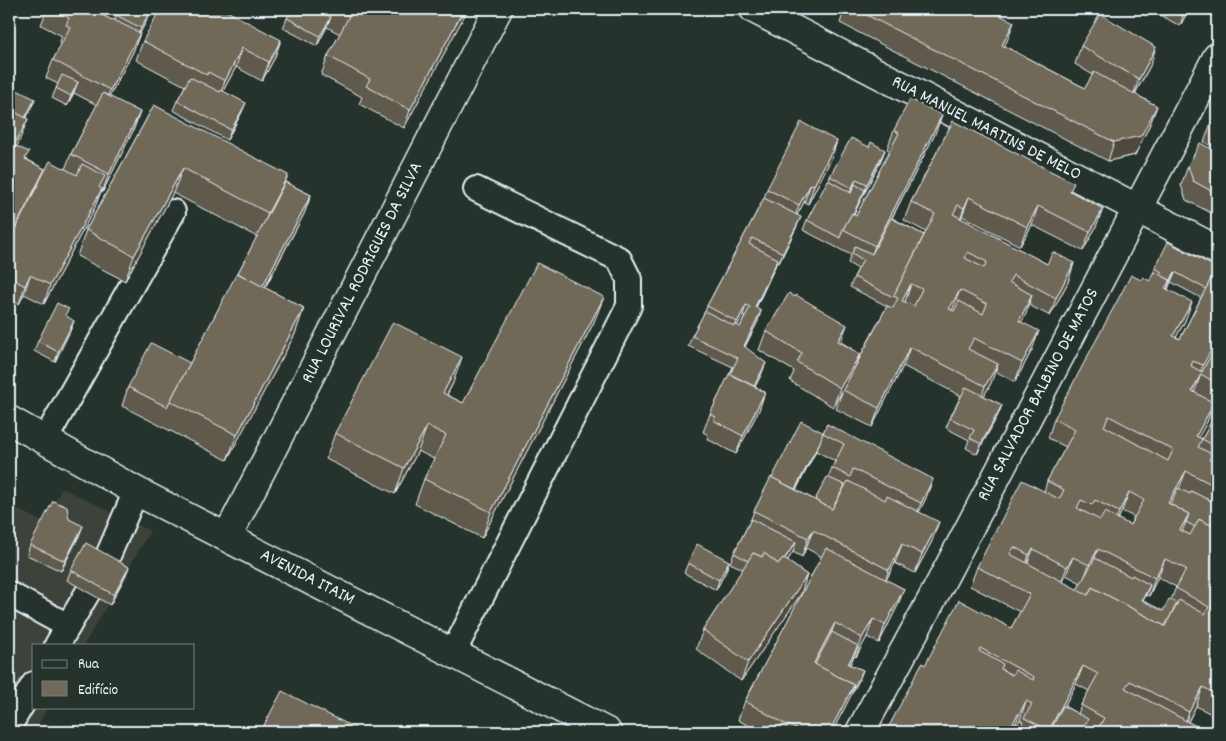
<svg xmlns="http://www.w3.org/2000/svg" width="1226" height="741" font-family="Dekko,sans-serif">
	<rect width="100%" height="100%" fill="#26332d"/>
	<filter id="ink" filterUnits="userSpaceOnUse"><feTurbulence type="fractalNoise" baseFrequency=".02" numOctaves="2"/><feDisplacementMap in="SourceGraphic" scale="10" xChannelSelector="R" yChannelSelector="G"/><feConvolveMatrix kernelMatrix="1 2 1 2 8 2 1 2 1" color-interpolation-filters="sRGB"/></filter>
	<g filter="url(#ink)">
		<polygon fill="#3c433a" points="62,488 150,531 84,645 34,645 34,707 48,707 34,732 9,732 9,505 44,523"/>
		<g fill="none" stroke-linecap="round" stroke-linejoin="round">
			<defs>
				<g id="service">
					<polyline points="45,440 173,212"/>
					<polyline points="104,565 136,491"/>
					<polyline points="9,594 68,626"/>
					<polyline points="57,645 88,592"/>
					<polyline points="453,653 629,306 629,279 619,259 476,189"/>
					<polyline points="9,726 34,684"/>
				</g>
				<g id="minor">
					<polyline points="754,9 1217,250"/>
					<polyline points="227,537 498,9"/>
					<polyline points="860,732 931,601 1217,57"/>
				</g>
				<polyline id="tertiary" points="9,420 136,491 607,732"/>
			</defs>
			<use href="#service" stroke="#e8f1f8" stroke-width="28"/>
			<use href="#minor" stroke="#e8f1f8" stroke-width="31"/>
			<use href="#tertiary" stroke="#e8f1f8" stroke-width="31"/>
			<use href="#service" stroke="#26332d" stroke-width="24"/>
			<use href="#minor" stroke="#26332d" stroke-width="28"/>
			<use href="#tertiary" stroke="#26332d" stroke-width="28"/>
		</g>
		<g fill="#615a4d" stroke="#e8f1f8" fill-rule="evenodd">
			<polygon points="47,9 90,9 112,20 115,20 116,15 153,9 140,33 133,52 109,97 140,112 133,131 102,193 100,192 95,207 44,304 24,294 19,304 9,299 9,86 31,109 26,118 17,146 26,159 45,169 65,169 71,154 97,105 74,93 67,106 52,98 58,84 46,78 53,60 61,45 59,44 62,36 41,25"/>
			<polygon points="318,9 468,9 404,128 359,104 362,97 321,75 328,56 340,34 327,27 317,46 283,28 287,18 318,10"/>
			<polygon points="832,9 987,9 1007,41 1004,46 1085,88 1093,75 1075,64 1081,46 1150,66 1135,94 1157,106 1150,124 1135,155 1108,161 840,23 843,14"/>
			<polygon points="1149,9 1189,9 1180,26"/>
			<polygon points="281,40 274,59 262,81 236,67 223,91 242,112 227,140 173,110 177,101 185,86 136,60 143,41"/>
			<polygon points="154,105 285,182 311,195 304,214 265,288 304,308 295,334 227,460 122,406 128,387 190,363 257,237 173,193 125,281 77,256 86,230"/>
			<polygon points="1217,112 1217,149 1204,142 1211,123"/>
			<polygon points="953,121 1071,192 1096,227 1083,251 1032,225 1020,246 962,216 961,219 1047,264 1074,263 1068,282 1050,316 1029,305 1021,322 1032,350 1015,382 995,371 991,383 984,396 1002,405 998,415 977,454 966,448 969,440 946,428 950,418 961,396 903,366 872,427 836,409 842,392 833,407 790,381 794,371 759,350 766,331 841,342 860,354 856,364 887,306 850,287 854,277 858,269 848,263 851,255 803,230 807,220 829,181 830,176 869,147 885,150 881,160 854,214 856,216 890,151 887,149 894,130 935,134 892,218 924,235 926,232 904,220 911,202"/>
			<path d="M837,141L831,159L808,204L804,202L797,215V226L779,263L777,262L774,269L756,308L758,321L745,347L762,373L755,387L765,392L759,410L736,454L707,439L708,435L703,432L710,414L733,367L688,346L692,336L705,312L707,306L764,198L767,189ZM743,315L745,316L740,327L737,326Z"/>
			<polygon points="1217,152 1217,216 1186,200 1181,185 1188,166"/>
			<path d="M1155,268H1217L1216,344L1213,351L1217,343V406L1213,404L1207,422L1198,437L1202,439L1217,411V717L1196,706L1188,722L1207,732H886L925,665L1011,628L1020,612L970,586L977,567L1044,492L1047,481L1066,447L1048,438L1054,419L1141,280L1150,281ZM1171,282L1201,298L1180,339L1176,337L1185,321L1168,289ZM1122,511L1134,517L1130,525L1118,519ZM1066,575L1081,583L1077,590L1062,582ZM1158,577L1176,587L1171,600L1163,611L1143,601L1146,595L1149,596ZM1076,684L1089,691L1081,705L1078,714L1064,706ZM1020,720L1023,722L1021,726L1017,724Z"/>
			<polygon points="74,321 70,331 55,362 34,351 38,341"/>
			<polygon points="594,322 482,538 415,504 424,479 434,459 418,451 395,494 326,459 335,433 453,383 447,395 463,403"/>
			<path d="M827,424L926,498L919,512L932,541L915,573L895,563L886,580L904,589L897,607L879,643L867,637L856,657L854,656L850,665L863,670L859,680L832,732H760L738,720L745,701L822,557L806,548L802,557L793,552L787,561L807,575L801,594L741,681L696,649L703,630L743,569L730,563L734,553L751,519L754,511L772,478L823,433ZM816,451L835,461L828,477L815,500L796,490Z"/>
			<polygon points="69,519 79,536 61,571 27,555 30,545"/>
			<polygon points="729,561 726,571 716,590 684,573 688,563"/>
			<polygon points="129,567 125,577 110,605 67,580 71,570"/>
			<polygon points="262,729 363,732 261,732"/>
		</g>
		<g fill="#4f4a3e" stroke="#e8f1f8">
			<polygon points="151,9 153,9 140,33 133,52 103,108 110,90 137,38 141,28"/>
			<polygon points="464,9 468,9 404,128 410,110"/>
			<polygon points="1188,9 1189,9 1180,26 1183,16"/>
			<polygon points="331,17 327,26 317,46 320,36"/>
			<polygon points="1014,22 1007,41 995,64 1002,45"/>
			<polygon points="281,40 274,59 262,81 269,62"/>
			<polygon points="15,41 9,57 9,52"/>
			<polygon points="1156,47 1150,66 1132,98 1139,79"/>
			<polygon points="242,48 236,67 218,100 225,81"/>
			<polygon points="78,82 74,92 67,106 71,96"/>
			<polygon points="35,99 31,109 14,142 18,132"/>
			<polygon points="246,103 242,112 227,140 231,130"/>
			<polygon points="1157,106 1150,124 1135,155 1108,161 1114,142"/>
			<polygon points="140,112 133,131 102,193 109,174"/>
			<polygon points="942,115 935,134 868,264 875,246"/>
			<polygon points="28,119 18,144 9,163 9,155"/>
			<polygon points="837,141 831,159 808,204 814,185"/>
			<polygon points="885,150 881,160 864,194 867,184"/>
			<polygon points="183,168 173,193 125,281 134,256"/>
			<polygon points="288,175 278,200 259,238 268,213"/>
			<polygon points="856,179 853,188 848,197"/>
			<polygon points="811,184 804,202 793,223 799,205"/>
			<polygon points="102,189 95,207 44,304 50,285"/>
			<polygon points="865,190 861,199 846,230 844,229"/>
			<polygon points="311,195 304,214 252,311 259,293"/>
			<polygon points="969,197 962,216 957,227 964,208"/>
			<polygon points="1038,206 1032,225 1020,246 1027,227"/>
			<polygon points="1103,209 1096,227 1083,251 1090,232"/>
			<polygon points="801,217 797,226 779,263 783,253"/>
			<polygon points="778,259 774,269 751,317 755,307"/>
			<polygon points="1074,263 1068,282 1050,316 1056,298"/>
			<polygon points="1175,272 1171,282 1166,293 1169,283"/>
			<polygon points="30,275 24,294 19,304 25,286"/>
			<polygon points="911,284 905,302 902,301"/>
			<polygon points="960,290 953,308 942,327 949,309"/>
			<polygon points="1032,295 1026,314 1012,340 1019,321"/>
			<polygon points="604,297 594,322 482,538 491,512"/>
			<polygon points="1192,302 1185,321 1167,354 1173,336"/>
			<polygon points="746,305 743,315 734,332 737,322"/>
			<polygon points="304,308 295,334 227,460 237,435"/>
			<polygon points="761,311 758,321 740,356 744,346"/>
			<polygon points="74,321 70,331 55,362 58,352"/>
			<polygon points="847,325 840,344 838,341"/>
			<polygon points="1039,331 1032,350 1015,382 1022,363"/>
			<polygon points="1217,335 1217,341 1211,356 1201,374 1194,393 1192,391 1197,381 1203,365"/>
			<polygon points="910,347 903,366 872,427 879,408"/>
			<polygon points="860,354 853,372 833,407 840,388"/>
			<polygon points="462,357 453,383 434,419 443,393"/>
			<polygon points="766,363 762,373 746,404 749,394"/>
			<polygon points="998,364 991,383 979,405 985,386"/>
			<polygon points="765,392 759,410 736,454 743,436"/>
			<polygon points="1214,403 1207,422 1189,455 1196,436"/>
			<polygon points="1002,405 998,415 977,454 981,444"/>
			<polygon points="427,426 418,451 395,494 404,468"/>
			<polygon points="820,442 816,451 792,498 794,492"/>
			<polygon points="1186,471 1179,489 1167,512 1168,503"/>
			<polygon points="933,479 926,498 914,522 921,503"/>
			<polygon points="1129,492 1122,511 1112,531 1119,512"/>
			<polygon points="1189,514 1182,532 1180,530"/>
			<polygon points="939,522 932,541 915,573 922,554"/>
			<polygon points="83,526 79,536 61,571 65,561"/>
			<polygon points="813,530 806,548 802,557 808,538"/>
			<polygon points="796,542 793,552 772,582 776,572"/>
			<polygon points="902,544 895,563 882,588 889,570"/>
			<polygon points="1033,549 1026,568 1023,574 1029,555"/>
			<polygon points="1098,549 1091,568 1082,584 1089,565"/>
			<polygon points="1073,557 1066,575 1060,586 1067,567"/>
			<polygon points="1165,559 1158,577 1149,596 1155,578"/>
			<polygon points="729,561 726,571 716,590 719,580"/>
			<polygon points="129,567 125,577 110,605 114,595"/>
			<polygon points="807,575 801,594 741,681 748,662"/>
			<polygon points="1150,585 1146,595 1138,610 1142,600"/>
			<polygon points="904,589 897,607 879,643 885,625"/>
			<polygon points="873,619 867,637 856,657 862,638"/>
			<polygon points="835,623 828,642 812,673 814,663"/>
			<polygon points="858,646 854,656 845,674 848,664"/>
			<polygon points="1083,666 1076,684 1051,732 1048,732"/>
			<polygon points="863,670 859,680 832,732 829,732 854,685"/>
			<polygon points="1203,687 1196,706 1183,731 1189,712"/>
			<polygon points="1026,701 1020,720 1013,732 1019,715"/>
		</g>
		<g fill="#716959" stroke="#e8f1f8" fill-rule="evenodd">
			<polygon points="52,9 90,9 112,20 112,19 140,33 110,90 53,60 70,27 66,25 69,18"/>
			<polygon points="120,9 151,9 141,28 116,15"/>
			<polygon points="160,9 223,9 281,40 269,62 242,48 225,81 208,72 207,75 143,41"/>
			<polygon points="292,9 316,9 331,17 320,36 287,18"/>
			<polygon points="335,9 464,9 410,110 366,86 370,79 328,56 349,16"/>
			<polygon points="855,9 987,9 1014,22 1002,45 1085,88 1094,72 1157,106 1141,136 1114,142"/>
			<polygon points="1170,9 1188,9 1183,16"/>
			<polygon points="1100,14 1156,47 1139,79 1081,46"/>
			<polygon points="9,37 15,41 9,52"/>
			<polygon points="62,75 78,82 71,96 56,88"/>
			<polygon points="190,77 220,92 221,90 246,103 231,130 177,101"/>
			<polygon points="9,86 35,99 25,118 9,109"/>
			<polygon points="103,93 140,112 109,174 71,154"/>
			<polygon points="910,99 942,115 875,246 843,229 852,213 856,216 899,133 894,130"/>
			<polygon points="154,105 288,175 268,213 183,168 134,256 86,230"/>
			<polygon points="9,109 28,119 9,155"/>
			<polygon points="1217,112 1217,127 1211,123"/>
			<path d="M953,121L1074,183L1070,191L1103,209L1090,232L1038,206L1027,227L969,197L964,208L958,205L953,214L1047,264L1053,252L1074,263L1056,298L1013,275L1009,282L1032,295L1019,321L1039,331L1022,363L974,338L968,349L998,364L985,386L910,347L879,408L843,390L887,306L893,308L898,298L893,296L935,214L911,202ZM968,252L987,262L984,268L965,258ZM911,284L922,289L914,306L902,301ZM960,290L987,304L983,314L959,301L954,311L949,309Z"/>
			<polygon points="801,122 837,141 814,185 811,184 799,205 767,189"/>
			<polygon points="851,138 869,147 871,142 885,150 867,184 856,179 852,188 830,176"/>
			<polygon points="1200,143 1217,152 1217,194 1193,181 1188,166"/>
			<polygon points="16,146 29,152 25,159 45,169 14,230 9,228 9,160"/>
			<polygon points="50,161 77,175 82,164 105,176 99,187 102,189 50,285 30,275 25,286 9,277 9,241"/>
			<polygon points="828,180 851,193 855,184 865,190 853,214 852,213 843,229 840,238 807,220"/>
			<polygon points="285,182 311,195 262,287 238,273"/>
			<polygon points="764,198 801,217 783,253 752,238 749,244 778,259 755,307 761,311 744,346 766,363 754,386 730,374 738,358 692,336 705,311 734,326 735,324 740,327 750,307 746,305 737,322 707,306"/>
			<polygon points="891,218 924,235 893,297 854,277 863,260 852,253 855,246 872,254"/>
			<polygon points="1168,242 1217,268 1206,289 1175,272 1169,283 1170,280 1162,276 1163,273 1155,268"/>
			<polygon points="537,263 604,297 491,512 424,479 446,435 427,426 404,468 335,433 393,322 462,357 443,393 463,403"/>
			<path d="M1217,267V335L1216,336L1217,339L1203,365L1193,361L1191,366L1202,372L1217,343V384L1201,374L1192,391L1214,403L1196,436L1202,439L1217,411V447L1202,439L1198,447L1212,454L1209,460L1217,464V487L1186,471L1168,503L1189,514L1180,530L1190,535L1199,519L1217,528V695L1203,687L1189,712L1130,681L1125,688L1207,732H1096L1104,718L1081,705L1098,674L1083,666L1049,730L1024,718L1032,704L1026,701L1019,715L1018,714L1008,732H973V731L967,728L964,732H886L922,663L925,665L959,600L1011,628L1030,594L977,567L1022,480L1059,499L1064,490L1047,481L1075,430L1054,419L1131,275L1141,280L1143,277L1150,281L1155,272L1170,280L1165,288L1192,302L1173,336L1180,339ZM1109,416L1173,450L1168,461L1104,426ZM1129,492L1144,500L1130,525L1105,512L1100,520L1077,508L1081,500L1092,505L1095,500L1119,512ZM1014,547L1029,555L1033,549L1067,567L1073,557L1089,565L1098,549L1155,578L1165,559L1186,569L1176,588L1209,607L1205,614L1179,600L1165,626L1092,587L1088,595L1010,554ZM980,648L1034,677L1033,680L1015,670L1012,675L1001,669L1003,664L979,651Z"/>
			<polygon points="237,273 304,308 237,435 170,401"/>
			<polygon points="789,293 795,297 796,295 847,325 838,341 860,354 840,388 797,362 802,353 766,331"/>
			<polygon points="57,303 69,309 65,315 74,321 58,352 38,341"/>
			<polygon points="151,343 190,363 170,401 167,407 128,387"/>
			<polygon points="729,374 765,392 743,436 713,420 716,417 710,414"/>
			<polygon points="966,387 1002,405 981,444 970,438 974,430 950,418"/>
			<polygon points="801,421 824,433 823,433 820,442 795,489 772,478"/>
			<polygon points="827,424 933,479 921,503 853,469 850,477 832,468 844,444 823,433"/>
			<polygon points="771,477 832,509 848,481 885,500 887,496 939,522 922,554 902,544 889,570 813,530 808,538 754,511"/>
			<polygon points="827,477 845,485 832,509 815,500"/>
			<polygon points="1178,488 1190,494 1191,491 1217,504 1217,528 1199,519 1195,527 1186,522 1189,514 1170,504"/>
			<polygon points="53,501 67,507 69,519 83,526 65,561 30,545"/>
			<polygon points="751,519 796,542 784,559 783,558 778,564 764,553 762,557 753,553 748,561 734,553"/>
			<polygon points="86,543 129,567 114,595 71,570"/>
			<polygon points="697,544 729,561 719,580 688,563"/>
			<polygon points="826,548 904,589 885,625 873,619 862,638 835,623 814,663 854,685 829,732 803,732 783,723 745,701"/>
			<polygon points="753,553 762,557 764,553 778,564 783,558 807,575 748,662 703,630"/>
			<polygon points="1095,558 1131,577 1132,575 1150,585 1142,600 1163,611 1169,599 1177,603 1165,626 1092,587 1088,595 1077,590"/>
			<polygon points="832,632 858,646 848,664 863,670 850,694 854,685 815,664"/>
			<polygon points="282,691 363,732 268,732 262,729"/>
			<polygon points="1063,706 1088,719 1083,728 1092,732 1052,732 1050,731"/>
			<polygon points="1014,723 1032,732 1009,732"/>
		</g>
	</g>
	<g text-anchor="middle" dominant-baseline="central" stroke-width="5" stroke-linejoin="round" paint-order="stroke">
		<g font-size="18" fill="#e8f1f8" stroke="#26332d">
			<text transform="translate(986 129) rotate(27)">RUA MANUEL MARTINS DE MELO</text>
			<text transform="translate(363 273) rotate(-63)">RUA LOURIVAL RODRIGUES DA SILVA</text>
			<text transform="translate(1039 395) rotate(-62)">RUA SALVADOR BALBINO DE MATOS</text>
			<text transform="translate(307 578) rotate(27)">AVENIDA ITAIM</text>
		</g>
	</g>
	<rect width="1226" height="741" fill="none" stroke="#26332d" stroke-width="30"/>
	<rect x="15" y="15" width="1196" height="711" fill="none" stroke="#e8f1f8" stroke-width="2" filter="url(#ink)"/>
	<rect x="32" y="644" width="162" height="65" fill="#26332d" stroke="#747f7e"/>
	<rect x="42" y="660" width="25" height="8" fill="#26332d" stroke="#747f7e"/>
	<text x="78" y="668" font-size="15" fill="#e8f1f8">Rua</text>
	<rect x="42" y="681" width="25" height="15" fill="#716959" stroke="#747f7e"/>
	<text x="78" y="694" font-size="15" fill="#e8f1f8">Edifício</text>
</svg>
